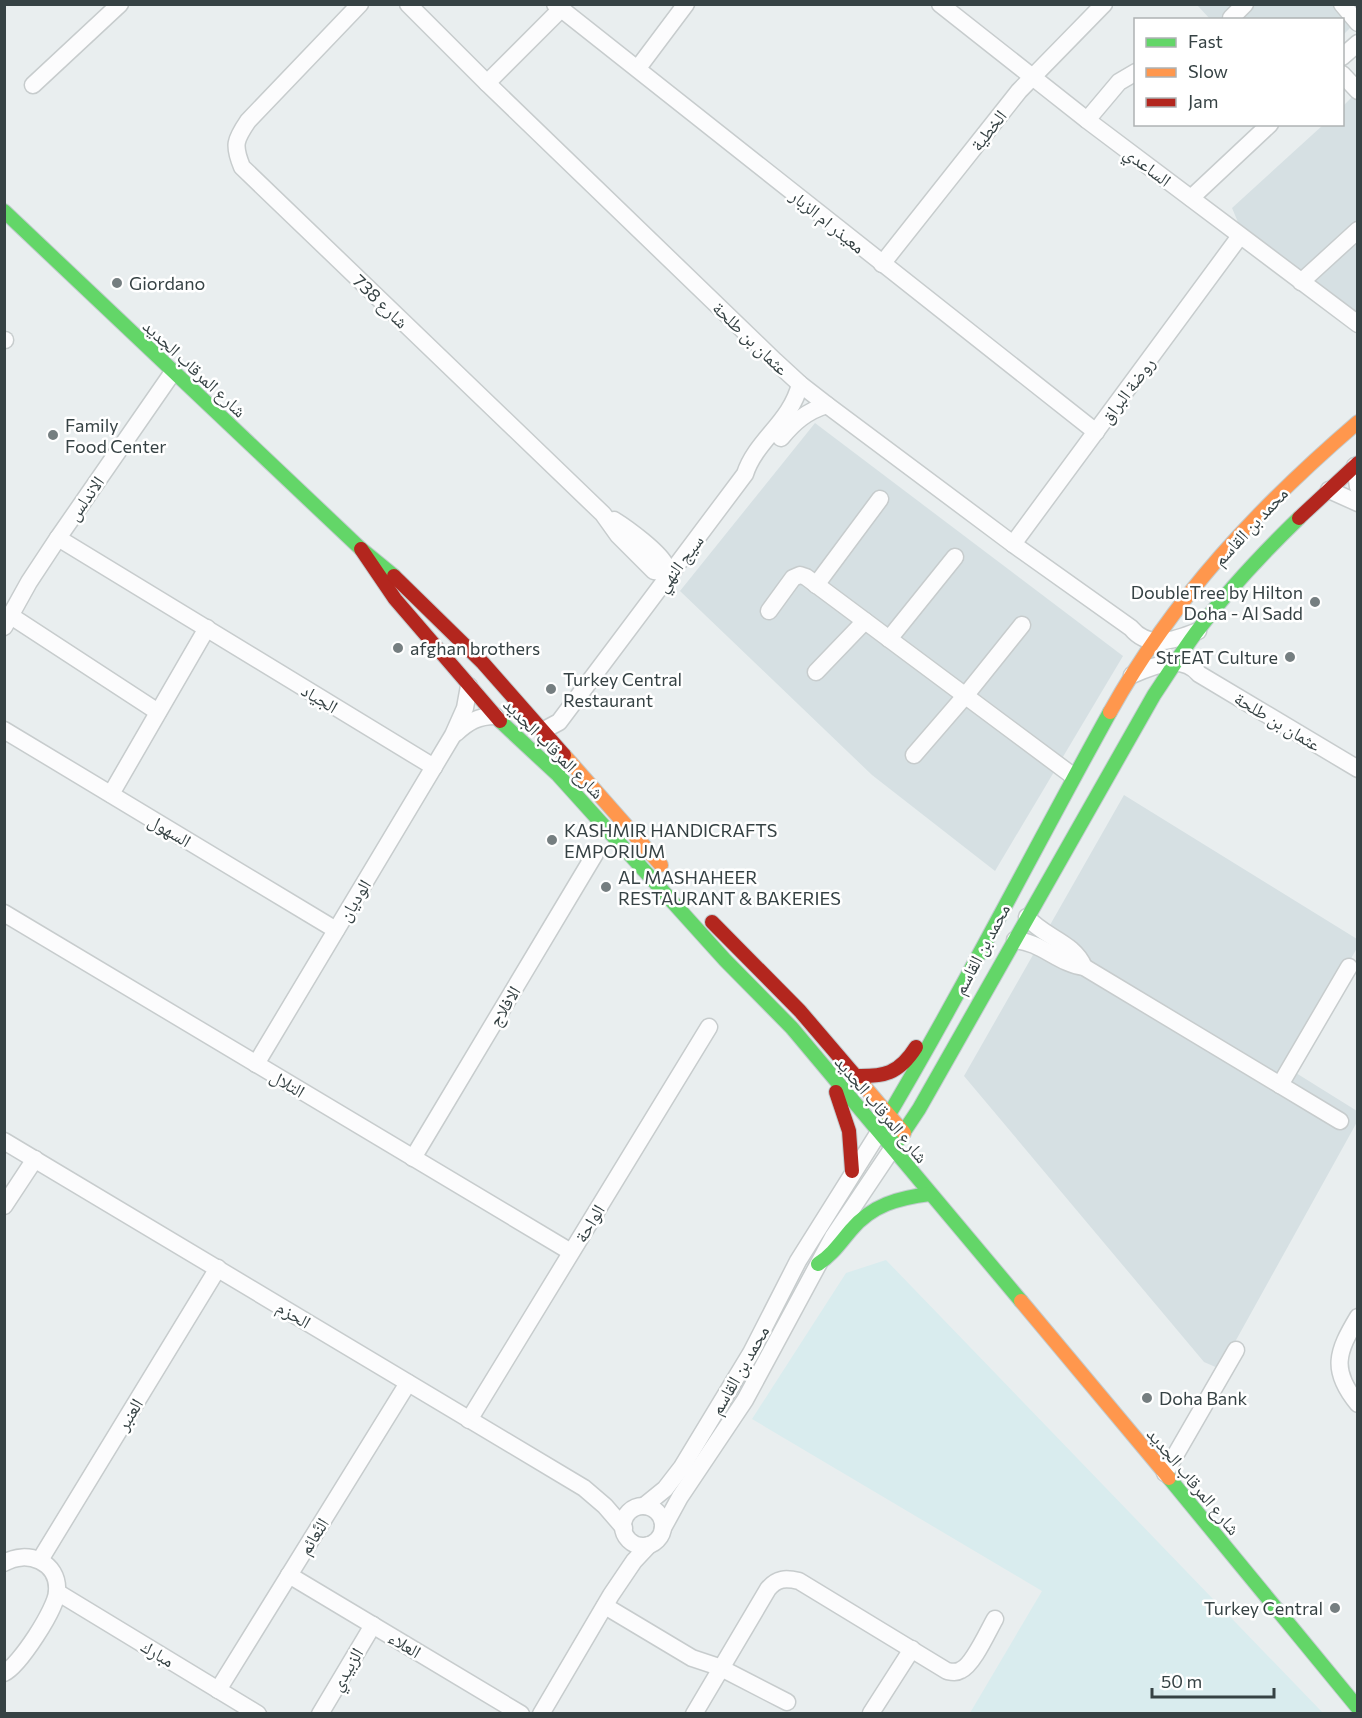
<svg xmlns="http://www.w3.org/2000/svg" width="1362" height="1718" font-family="Commissioner,'Noto Naskh Arabic',sans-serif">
	<rect width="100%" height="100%" fill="#e9eeef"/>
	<g fill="#d6e0e3">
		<polygon points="1197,5 1357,5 1357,21 1343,35 1342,20 1210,19"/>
		<polygon points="1357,92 1357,325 1246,241 1232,208 1323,125 1342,124 1343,106"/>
		<polygon points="815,423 1123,656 995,871 872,775 680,591"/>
		<polygon points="1124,795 1357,939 1357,948 1288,1068 1357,1111 1357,1122 1220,1369 1204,1362 964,1076"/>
	</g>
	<polygon fill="#d9ecee" points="886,1260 1323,1713 970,1713 1042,1591 752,1419 846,1273"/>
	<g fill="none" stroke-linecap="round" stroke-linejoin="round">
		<defs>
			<g id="street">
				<path d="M360,4L248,121C235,140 233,145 242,167L603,514L618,535L654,571L662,572L674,570"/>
				<path d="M408,4L487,83L775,361L800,384L827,405L1013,544L1131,628C1149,650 1175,640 1198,631"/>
				<polyline points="555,4 1096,432"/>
				<polyline points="940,4 1087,120 1358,324"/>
				<polyline points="1342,4 1358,23"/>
				<polyline points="1231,18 1245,4"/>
				<polyline points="1342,57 1358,43"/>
				<polyline points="638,68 686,4"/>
				<polyline points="1342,74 1358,91"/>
				<polyline points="487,83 561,9"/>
				<polyline points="33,85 120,4"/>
				<polyline points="1087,120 1119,82 1136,72"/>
				<polyline points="1191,198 1270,124"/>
				<polyline points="882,264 1019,91 1104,4"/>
				<polyline points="1301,282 1358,230"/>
				<polyline points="4,340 5,340"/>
				<path d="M781,438C794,422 807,411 827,405"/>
				<polyline points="1355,466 1358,487"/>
				<polyline points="1329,490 1358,503"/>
				<path d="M614,520C627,528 661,553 666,566C667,571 667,576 666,581"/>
				<polyline points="58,538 434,767"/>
				<polyline points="1013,544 1240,236"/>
				<polyline points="816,585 880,499"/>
				<polyline points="769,611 793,578 800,575 806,577 1073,776"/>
				<polyline points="11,616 158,712"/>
				<polyline points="4,627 29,582 58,538 173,372"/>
				<polyline points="889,639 955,557"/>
				<polyline points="816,672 865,621"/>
				<path d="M1132,675C1153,666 1182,653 1199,674L1358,769"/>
				<polyline points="4,730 336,930"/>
				<path d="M544,730L559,722L745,474C756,440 791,422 800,384"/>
				<path d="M456,733C468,722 478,716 495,716"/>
				<polyline points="914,755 965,696 1022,625"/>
				<polyline points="111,794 207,628"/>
				<polyline points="4,913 571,1252"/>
				<path d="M1027,917C1043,937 1074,942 1084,967"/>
				<path d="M1015,940C1041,942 1059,964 1084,967L1340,1121"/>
				<polyline points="256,1064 453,735 465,708 469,686"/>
				<polyline points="1280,1085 1349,967"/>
				<polyline points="4,1141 584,1488 605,1506 624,1528"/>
				<polyline points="413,1158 595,854"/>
				<polyline points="4,1206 35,1159"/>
				<path d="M1358,1317C1337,1352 1330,1370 1358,1404"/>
				<polyline points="469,1420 709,1027"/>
				<polyline points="1165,1473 1236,1350"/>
				<polyline points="644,1506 665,1489 682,1467 751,1353 798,1261 879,1132"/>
				<circle cx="643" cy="1526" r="20"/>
				<polyline points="663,1528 680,1497 745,1400 833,1237 892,1149"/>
				<polyline points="40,1560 218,1268"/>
				<path d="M4,1563C27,1549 59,1562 57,1591C57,1608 19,1666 4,1673"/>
				<polyline points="289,1575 521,1714"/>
				<polyline points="57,1592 258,1714"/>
				<polyline points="605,1606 692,1658 719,1667 787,1702"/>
				<polyline points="218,1690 408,1383"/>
				<polyline points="871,1713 912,1649"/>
				<polyline points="320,1714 373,1625"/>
				<polyline points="541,1714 611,1595 634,1561 649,1545"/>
				<path d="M694,1714L768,1589C777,1578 786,1578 799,1581L947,1671C952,1672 956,1673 961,1670C973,1665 988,1631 995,1619"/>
			</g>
			<g id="fast">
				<polyline points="4,211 361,549 394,576"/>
				<polyline points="500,721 558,775 725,960 792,1028 1021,1301"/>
				<path d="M881,1128C962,992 1033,851 1110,712"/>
				<path d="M895,1145L919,1109L1154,695C1169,673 1182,651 1198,630C1228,590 1263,553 1299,518"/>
				<path d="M818,1264C832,1255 840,1243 851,1230C872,1205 898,1198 930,1194"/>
				<polyline points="1169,1478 1358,1708"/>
			</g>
			<g id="slow">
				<path d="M1110,712C1174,597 1258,508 1358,422"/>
				<polyline points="564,755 661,865"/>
				<polyline points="853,1073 904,1133"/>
				<polyline points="1021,1301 1169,1478"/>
			</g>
			<g id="jam">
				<polyline points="1299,518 1358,463"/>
				<polyline points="361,549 395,599 500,721"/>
				<polyline points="394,576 483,663 564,755"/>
				<polyline points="712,922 800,1011 853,1073"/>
				<path d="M854,1076C884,1077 899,1074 916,1047"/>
				<polyline points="836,1092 849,1131 852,1171"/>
			</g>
		</defs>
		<use href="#street" stroke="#c7cccd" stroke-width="19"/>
		<use href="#fast" stroke="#c2cccf" stroke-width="16"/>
		<use href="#slow" stroke="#c2cccf" stroke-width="16"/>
		<use href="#jam" stroke="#c2cccf" stroke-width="16"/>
		<use href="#street" stroke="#fcfcfd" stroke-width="16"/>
		<use href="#fast" stroke="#63d668" stroke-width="14"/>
		<use href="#slow" stroke="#ff974d" stroke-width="14"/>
		<use href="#jam" stroke="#b3261e" stroke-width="14"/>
	</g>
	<g fill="#757e80" stroke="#fff" stroke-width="2">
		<circle cx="117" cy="283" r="6"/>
		<circle cx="53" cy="435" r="6"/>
		<circle cx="1315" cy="602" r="6"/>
		<circle cx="398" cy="648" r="6"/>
		<circle cx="1290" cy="657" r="6"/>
		<circle cx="551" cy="689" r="6"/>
		<circle cx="552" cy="840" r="6"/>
		<circle cx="606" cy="887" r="6"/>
		<circle cx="1147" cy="1398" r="6"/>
		<circle cx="1335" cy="1608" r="6"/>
	</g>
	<g text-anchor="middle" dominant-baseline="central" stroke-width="5" stroke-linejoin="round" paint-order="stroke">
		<g font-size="18" fill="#364244" stroke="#fff">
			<text transform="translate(988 130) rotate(-52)">الخطية</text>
			<text transform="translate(1148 166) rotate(37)">الساعدي</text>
			<text transform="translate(828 221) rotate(39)">معيذر ام الزبار</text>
			<text transform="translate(381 301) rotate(44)">شارع 738</text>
			<text transform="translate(751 338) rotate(44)">عثمان بن طلحة</text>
			<text transform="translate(195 368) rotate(43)">شارع المرقاب الجديد</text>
			<text transform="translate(1127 390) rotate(-53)">روضة البراق</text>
			<text transform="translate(85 498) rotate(-55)">الاندلس</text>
			<text transform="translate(1250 526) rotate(-47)">محمد بن القاسم</text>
			<text transform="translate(679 563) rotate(-53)">سيج النهي</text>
			<text transform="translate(320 698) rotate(31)">الجياد</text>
			<text transform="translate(1278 721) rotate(31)">عثمان بن طلحة</text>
			<text transform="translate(554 748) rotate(45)">شارع المرقاب الجديد</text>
			<text transform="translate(170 830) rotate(31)">السهول</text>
			<text transform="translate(354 900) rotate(-59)">الوديان</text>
			<text transform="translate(981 949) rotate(-62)">محمد بن القاسم</text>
			<text transform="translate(504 1006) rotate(-59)">الافلاج</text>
			<text transform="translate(288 1083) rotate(31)">التلال</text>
			<text transform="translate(882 1109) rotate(50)">شارع المرقاب الجديد</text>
			<text transform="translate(589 1223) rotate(-59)">الواحة</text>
			<text transform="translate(294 1314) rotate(31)">الحزم</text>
			<text transform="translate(739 1370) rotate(-60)">محمد بن القاسم</text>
			<text transform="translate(129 1414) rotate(-59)">العنبر</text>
			<text transform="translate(1194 1481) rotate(50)">شارع المرقاب الجديد</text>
			<text transform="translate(313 1536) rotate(-58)">النًعائم</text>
			<text transform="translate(405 1644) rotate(31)">العلاء</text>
			<text transform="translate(158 1653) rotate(31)">مبارك</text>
			<text transform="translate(346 1669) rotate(-59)">الزبيدي</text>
		</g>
		<g font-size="18" fill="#364244" stroke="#fff" text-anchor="start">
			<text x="129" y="283">Giordano</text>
			<text x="65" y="425">Family<tspan x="65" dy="21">Food Center</tspan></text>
			<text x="1303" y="592" text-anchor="end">DoubleTree by Hilton<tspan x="1303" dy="21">Doha - Al Sadd</tspan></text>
			<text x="410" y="648">afghan brothers</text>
			<text x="1278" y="657" text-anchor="end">StrEAT Culture</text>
			<text x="563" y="679">Turkey Central<tspan x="563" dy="21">Restaurant</tspan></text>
			<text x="564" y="830">KASHMIR HANDICRAFTS<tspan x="564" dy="21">EMPORIUM</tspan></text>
			<text x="618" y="877">AL MASHAHEER<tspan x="618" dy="21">RESTAURANT &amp; BAKERIES</tspan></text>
			<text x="1159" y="1398">Doha Bank</text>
			<text x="1323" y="1608" text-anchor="end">Turkey Central</text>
		</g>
	</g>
	<rect width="1362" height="1718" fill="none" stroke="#364244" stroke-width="12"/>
	<rect x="1134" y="18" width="210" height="108" fill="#ffffff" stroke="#afb3b4" stroke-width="1.5"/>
	<rect x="1146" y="38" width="30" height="9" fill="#63d668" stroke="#afb3b4" stroke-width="1.5"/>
	<text x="1188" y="48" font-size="18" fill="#364244">Fast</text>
	<rect x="1146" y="68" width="30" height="9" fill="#ff974d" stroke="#afb3b4" stroke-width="1.5"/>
	<text x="1188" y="78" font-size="18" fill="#364244">Slow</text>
	<rect x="1146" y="98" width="30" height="9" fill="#b3261e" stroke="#afb3b4" stroke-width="1.5"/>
	<text x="1188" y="108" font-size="18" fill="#364244">Jam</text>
	<path d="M1152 1688v9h122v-9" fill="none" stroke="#364244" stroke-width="3"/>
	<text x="1161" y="1688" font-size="18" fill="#364244" stroke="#ffffff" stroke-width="4.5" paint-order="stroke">50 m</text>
</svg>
